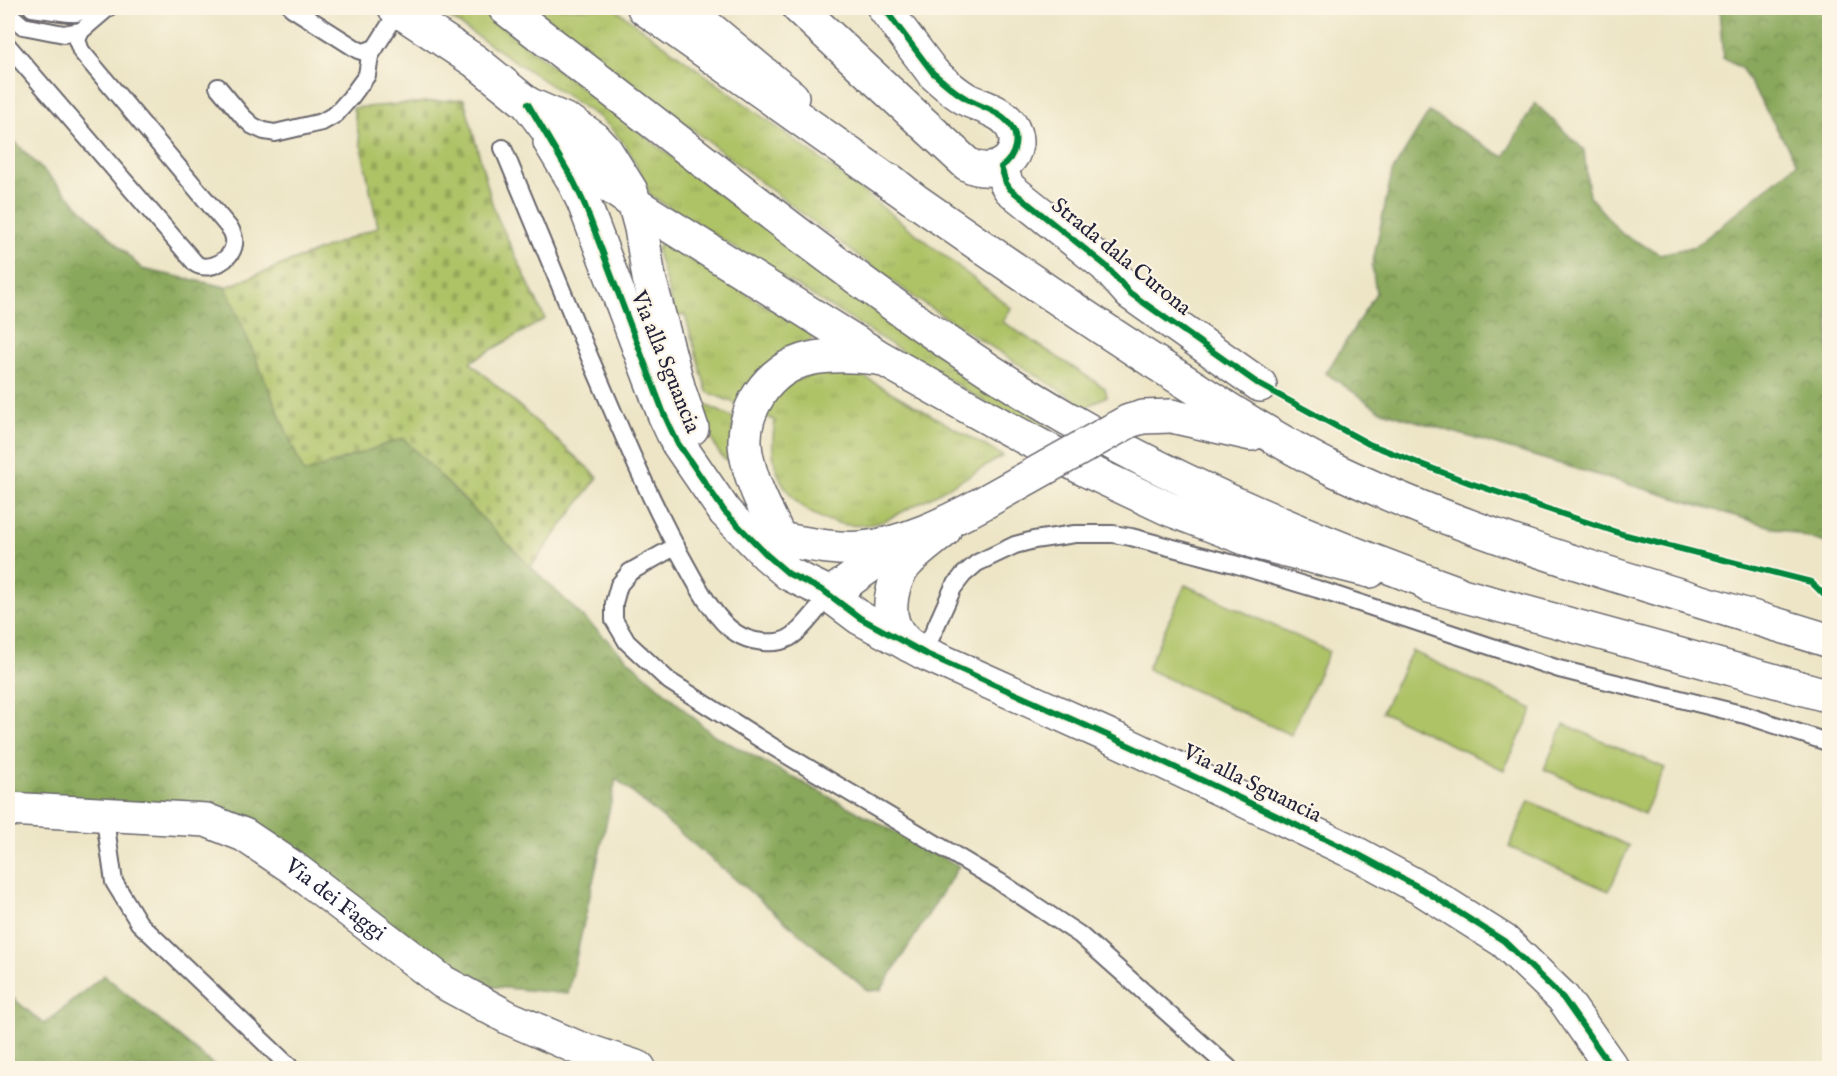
<svg xmlns="http://www.w3.org/2000/svg" width="1837" height="1076" font-family="'IM FELL English',serif">
	<defs>
		<pattern id="grass-tufts" width="24" height="20" patternUnits="userSpaceOnUse" patternTransform="scale(1.5)"><rect width="24" height="20" fill="#aec266"/><path d="M3 7l-1-3M5 7V3M7 7l1-3M15 17l-1-3M17 17v-4M19 17l1-3" fill="none" stroke="#95a659"/></pattern>
		<pattern id="forest-crowns" width="20" height="18" patternUnits="userSpaceOnUse" patternTransform="scale(1.5)"><rect width="20" height="18" fill="#8aa85b"/><path d="M2 6a3 3 0 1 1 6 0M12 15a3 3 0 1 1 6 0" fill="none" stroke="#70884c"/></pattern>
		<pattern id="cemetery-stones" width="16" height="16" patternUnits="userSpaceOnUse" patternTransform="scale(1.5)"><rect width="16" height="16" fill="#aec266"/><path d="M2 7V4a2 2 0 0 1 4 0v3zM10 15v-3a2 2 0 0 1 4 0v3z" fill="#95a659"/></pattern>
	</defs>
	<rect width="100%" height="100%" fill="#fcf5e5"/>
	<filter id="ink" filterUnits="userSpaceOnUse"><feTurbulence type="fractalNoise" baseFrequency=".0167" numOctaves="2"/><feDisplacementMap in="SourceGraphic" scale="12" xChannelSelector="R" yChannelSelector="G"/><feConvolveMatrix kernelMatrix="1 2 1 2 8 2 1 2 1" color-interpolation-filters="sRGB"/></filter>
	<filter id="wash" filterUnits="userSpaceOnUse"><feTurbulence type="fractalNoise" baseFrequency=".008" numOctaves="4" result="noise"/><feDisplacementMap in="SourceGraphic" scale="24" xChannelSelector="R" yChannelSelector="G"/><feGaussianBlur stdDeviation="1.35" result="paint"/><feColorMatrix in="noise" values="0 0 0 0 0 0 0 0 0 0 0 0 0 0 0 0 0 1.4 0 .05"/><feComposite in="paint" operator="in"/></filter>
	<g filter="url(#wash)">
		<rect width="100%" height="100%" fill="#ede5c6"/>
		<g fill="url(#grass-tufts)" stroke="#687250" stroke-width="1.5">
			<path d="M435,8H477L838,284L935,352L1051,427L1038,435L651,196C635,163 630,144 600,118Z"/>
			<polygon points="534,8 614,8 831,167 1011,308 1003,322 1105,388 1107,396 1086,407 918,300 834,238"/>
			<polygon points="659,244 666,245 812,334 812,340 792,348 739,405 707,392 685,315 676,317 657,251"/>
			<path d="M820,371L849,372L863,376L1003,456C972,474 942,492 911,507C900,513 889,520 877,523C849,530 813,521 793,498C772,472 770,453 775,421L764,415C778,387 792,381 820,371Z"/>
			<path d="M699,402L734,418L729,462C715,458 703,416 699,402Z"/>
		</g>
		<g fill="url(#forest-crowns)" stroke="#56654b" stroke-width="1.5">
			<polygon points="1719,8 1829,8 1829,544 1379,410 1326,373 1376,293 1372,266 1392,172 1429,112 1504,157 1535,103 1584,150 1589,196 1622,234 1660,254 1696,246 1797,163 1742,69 1723,58"/>
			<polygon points="8,135 142,269 226,287 304,473 403,438 531,567 623,655 712,734 959,866 881,990 868,991 616,779 568,994 443,982 244,835 8,809"/>
			<polygon points="104,975 217,1068 8,1068 8,994 44,1024"/>
		</g>
		<polygon fill="url(#cemetery-stones)" stroke="#687250" stroke-width="1.5" points="464,99 494,210 545,319 470,362 598,477 531,567 403,438 304,473 226,287 378,227 353,108"/>
		<g fill="#aec266" stroke="#687250" stroke-width="1.5">
			<polygon points="1185,585 1329,651 1291,735 1147,669"/>
			<polygon points="1412,651 1533,709 1504,770 1382,712"/>
			<polygon points="1564,724 1665,768 1644,814 1544,769"/>
			<polygon points="1529,801 1629,846 1609,891 1509,847"/>
		</g>
	</g>
	<g filter="url(#ink)">
		<g fill="none" stroke-linecap="round" stroke-linejoin="round">
			<defs>
				<g id="service">
					<polyline points="32,8 69,13"/>
					<path d="M62,8C70,14 77,16 85,8"/>
					<polyline points="292,8 358,50 364,52 375,48"/>
					<polyline points="8,13 23,26 64,34 81,31 108,8"/>
					<path d="M8,46L196,264C209,272 232,260 234,244C235,239 233,234 231,230L81,51L77,40L81,31"/>
					<polyline points="218,87 243,117 253,126 264,131 275,133 322,122 336,114 351,97 367,75 370,56 399,10"/>
					<path d="M503,148C532,218 561,288 590,358C619,425 646,492 681,556C694,579 713,619 736,633C749,642 774,646 789,638C801,632 820,606 829,595"/>
					<polyline points="676,546 630,572 619,585 614,603 614,620 627,642 669,681 770,745 1000,882 1080,935 1229,1068"/>
					<polyline points="924,653 953,588 963,575 977,563 1015,545 1034,540 1075,534 1113,534 1131,537 1234,564 1317,589 1559,669 1745,715 1830,743"/>
					<polyline points="104,813 114,882 139,923 291,1068"/>
				</g>
				<g id="minor">
					<path d="M799,8L967,164C996,181 1030,154 1010,124C1002,111 979,106 966,99C954,92 943,82 933,73L884,8"/>
					<polyline points="1001,167 1006,183 1010,189 1105,265 1130,293 1260,385"/>
					<path id="s1" d="M8,809L206,820L244,835L292,867L443,982L509,1018L576,1047L639,1068"/>
				</g>
				<g id="tertiary">
					<polyline points="528,104 572,123 594,138 606,151 631,191 641,228 649,278 679,390 692,428"/>
					<polyline points="550,142 573,180 584,203 664,414 677,442 725,512 767,555 789,574 824,591 860,618 924,653 1109,736 1359,855 1422,889 1504,941 1563,998 1612,1068"/>
				</g>
				<polyline id="secondary" points="395,8 475,61 528,104"/>
				<g id="primary">
					<polyline points="685,8 792,97"/>
					<polyline points="528,104 558,144 581,166 635,204 881,358 999,424 1086,470 1169,509 1258,543 1370,571"/>
					<path d="M891,181L912,198C1002,261 1093,324 1186,382C1235,414 1284,445 1337,471C1494,545 1664,589 1830,641"/>
					<path d="M878,358C855,356 832,354 809,359C768,368 739,412 746,453C751,483 767,512 780,539C807,544 835,550 862,548C904,544 947,523 983,503"/>
					<polyline points="1171,416 1251,434"/>
					<polyline points="1429,586 1830,696"/>
					<polyline points="829,595 899,545"/>
					<path d="M909,645C905,641 900,636 897,631C885,613 892,581 905,565C916,552 931,542 944,531"/>
				</g>
				<g id="motorway">
					<path d="M505,8C585,69 666,132 746,194C849,273 953,352 1065,417C1190,489 1321,543 1456,592"/>
					<polyline points="644,8 912,198"/>
				</g>
			</defs>
			<use href="#service" stroke="#69666c" stroke-width="20"/>
			<use href="#minor" stroke="#69666c" stroke-width="36"/>
			<use href="#tertiary" stroke="#69666c" stroke-width="36"/>
			<use href="#secondary" stroke="#69666c" stroke-width="36"/>
			<use href="#primary" stroke="#69666c" stroke-width="36"/>
			<use href="#motorway" stroke="#69666c" stroke-width="36"/>
			<use href="#service" stroke="#fff" stroke-width="16"/>
			<use href="#minor" stroke="#fff" stroke-width="33"/>
			<use href="#tertiary" stroke="#fff" stroke-width="33"/>
			<use href="#secondary" stroke="#fff" stroke-width="33"/>
			<use href="#primary" stroke="#fff" stroke-width="33"/>
			<use href="#motorway" stroke="#fff" stroke-width="33"/>
			<defs>
				<polyline id="primary-bridge" points="983,503 1129,421 1143,417 1171,416"/>
			</defs>
			<use href="#primary-bridge" stroke="#69666c" stroke-width="36" stroke-linecap="butt"/>
			<use href="#primary-bridge" stroke="#fff" stroke-width="33"/>
			<defs>
				<g id="cycleway">
					<path d="M884,8L933,73C944,82 954,92 967,99C979,106 999,111 1008,122C1021,136 1016,157 1001,167L1006,183L1010,189L1105,265L1130,293L1260,385L1369,444L1470,483L1622,534L1811,582L1830,601"/>
					<polyline points="528,104 573,180 584,203 664,414 677,442 725,512 767,555 789,574 824,591 860,618 924,653 1109,736 1359,855 1422,889 1504,941 1563,998 1612,1068"/>
				</g>
			</defs>
			<use href="#cycleway" stroke="#fcf5e5" stroke-width="10"/>
			<use href="#cycleway" stroke="#00873e" stroke-width="6"/>
		</g>
	</g>
	<g text-anchor="middle" dominant-baseline="central" stroke-width="4.5" stroke-linejoin="round" paint-order="stroke">
		<g font-size="22" fill="#22223b" stroke="#fcf5e5">
			<text transform="translate(1121 257) rotate(39)">Strada dala Curona</text>
			<text transform="translate(665 362) rotate(68)">Via alla Sguancia</text>
			<text transform="translate(1252 784) rotate(26)">Via alla Sguancia</text>
			<text stroke="none"><textPath href="#s1" startOffset="351">Via dei Faggi</textPath></text>
		</g>
	</g>
	<rect width="1837" height="1076" fill="none" stroke="#fcf5e5" stroke-width="30"/>
</svg>
